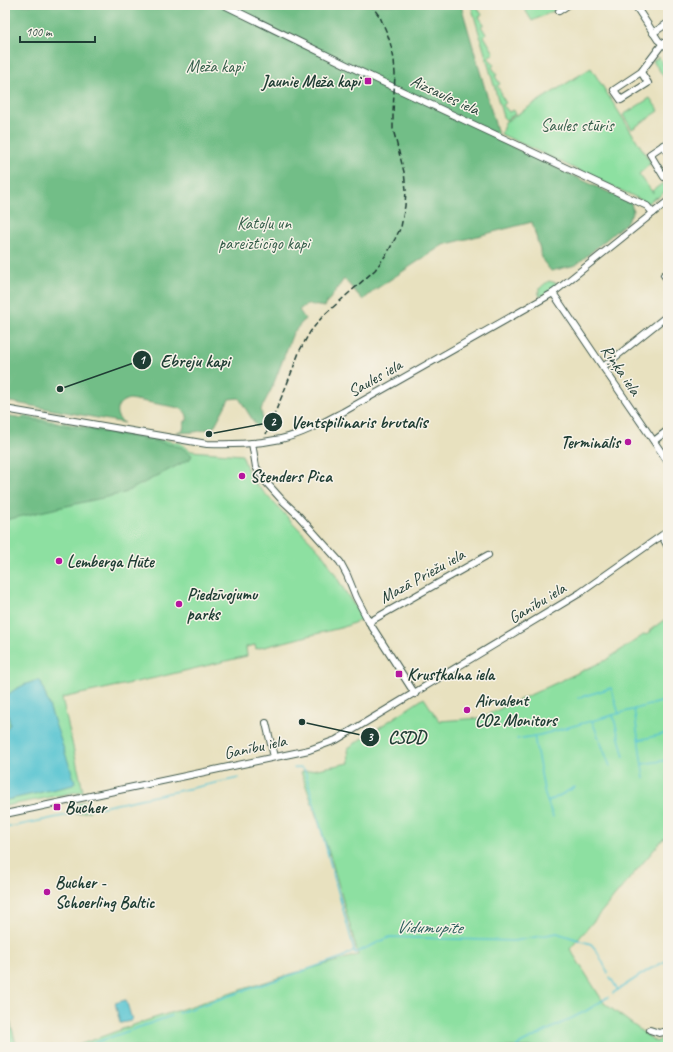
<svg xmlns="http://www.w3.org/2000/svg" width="673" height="1052" font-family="Caveat,sans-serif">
	<rect width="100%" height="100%" fill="#f7f3e8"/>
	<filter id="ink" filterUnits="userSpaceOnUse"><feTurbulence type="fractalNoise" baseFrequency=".025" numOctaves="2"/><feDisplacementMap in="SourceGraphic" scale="8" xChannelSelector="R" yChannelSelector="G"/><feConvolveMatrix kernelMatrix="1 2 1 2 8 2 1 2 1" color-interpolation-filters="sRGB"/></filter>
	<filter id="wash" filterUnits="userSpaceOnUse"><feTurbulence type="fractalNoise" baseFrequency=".012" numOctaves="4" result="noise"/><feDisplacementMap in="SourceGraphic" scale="16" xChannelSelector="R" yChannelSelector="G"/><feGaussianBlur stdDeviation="0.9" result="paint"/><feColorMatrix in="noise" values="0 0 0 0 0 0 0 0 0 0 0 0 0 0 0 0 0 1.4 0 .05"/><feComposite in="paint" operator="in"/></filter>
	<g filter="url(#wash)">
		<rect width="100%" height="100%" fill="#e8e1bf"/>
		<g fill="#8de0a1" stroke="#568e6a">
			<polygon points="471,5 479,5 477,7 482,15 479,17 484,24 481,26 486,34 484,36 494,53 488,57 494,65 492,67 497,75 495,76 500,84 497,86 502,94 501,95 506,103 503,105 509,112 513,110 515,114 506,120 503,117"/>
			<polygon points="522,5 561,5 562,7 532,21"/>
			<polygon points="659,57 668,72 668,83 653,61"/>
			<polygon points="591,68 651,163 639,174 653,193 652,191 663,183 667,190 657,198 656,197 648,203 501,134 505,122"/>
			<polygon points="650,98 659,111 632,129 623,115"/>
			<path d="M549,281L556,283L558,285L540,297C536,289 543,285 549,281Z"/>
			<polygon points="23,416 180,443 191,451 242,455 251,479 320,551 326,559 343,588 363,619 344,627 256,649 255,645 246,647 247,656 155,678 62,698 83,791 5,806 5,435"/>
			<polygon points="668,617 668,838 663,839 570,949 604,1003 656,1042 668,1035 668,1047 73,1047 142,1022 284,976 358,955 331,858 301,772 349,763 348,748 424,698 439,721 480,718 606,660 645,634 646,635 650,632 649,631"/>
			<polygon points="84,801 88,804 90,811 76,814 76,805 79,803"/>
			<polygon points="5,1003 17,1047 5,1047"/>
		</g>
		<g fill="#72be87" stroke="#487e5e">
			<path d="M5,5H461L500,141L631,203L633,211L627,222L576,265L551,271L543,261L532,222L443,245L376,289L363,300L344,279L324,307L307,304L299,310L305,319L293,333L272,388L261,409L263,421L257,427L239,398L229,399L214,427C202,431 190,434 177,432L183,430L185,421H187C188,415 186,412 180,408L130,399C115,401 112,417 125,423L5,401Z"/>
			<polygon points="5,415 155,441 181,447 192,455 190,459 124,493 5,520"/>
		</g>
		<g fill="#59c5d2" stroke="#3c8183">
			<path d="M39,680L41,682L75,782L73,785L7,800L5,799V729H7L10,724L5,700C6,698 7,696 9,694C15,688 30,682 39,680Z"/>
			<polygon points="125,1000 126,1000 132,1020 131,1021 121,1023 120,1023 115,1003"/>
		</g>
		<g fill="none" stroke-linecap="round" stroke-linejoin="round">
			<g stroke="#59c5d2" stroke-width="1.5">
				<polyline points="578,698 611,688 619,714"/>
				<polyline points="634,709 644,779"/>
				<polyline points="613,715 624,757"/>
				<polyline points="592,721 610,766"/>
				<polyline points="534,736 545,795 553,817"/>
				<polyline points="517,739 540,735 668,700"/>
				<polyline points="639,740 668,733"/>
				<polyline points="642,764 668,760"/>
				<polyline points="294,768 301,768 305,771 355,953 390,937 514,941 557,933 591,944 597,951 608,973"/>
				<polyline points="548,802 575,787"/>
				<polyline points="98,808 239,778"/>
				<polyline points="5,828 68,815"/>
				<polyline points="610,977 618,990"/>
				<polyline points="613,993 650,969 668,960"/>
				<polyline points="178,1013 300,972 343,957 353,951"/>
				<polyline points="83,1047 171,1016"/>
				<polyline points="516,1047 518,1045 586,1011 608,997"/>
			</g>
		</g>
	</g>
	<g filter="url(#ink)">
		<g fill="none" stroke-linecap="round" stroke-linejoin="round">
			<defs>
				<g id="minor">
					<polyline points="224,5 359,71 509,141 647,206 653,213"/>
					<polyline points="635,5 658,40 668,48"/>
					<polyline points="559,11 568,5"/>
					<polyline points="653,33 668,23"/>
					<polyline points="641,72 648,83 621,100 614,90 641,72 663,43"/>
					<polyline points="668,142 650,154 664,177 668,175"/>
					<polyline points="663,145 668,153"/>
					<polyline points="664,275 668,280"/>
					<polyline points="553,293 603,367 668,462"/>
					<polyline points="603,367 668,315"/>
					<path d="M5,409L207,444C232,445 257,444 281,439C303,434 324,422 343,412L553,293L668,201"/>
					<polyline points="654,441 668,430"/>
					<polyline points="252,443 256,467 265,481 282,500 297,514 340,562 347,575 356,597 369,622 415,694"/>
					<polyline points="662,536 668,547"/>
					<polyline points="369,622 488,555"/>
					<polyline points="266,723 274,757"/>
					<polyline points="5,814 309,750 336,740 580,593 668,531"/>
					<polyline points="650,1030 659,1033 668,1031"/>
				</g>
			</defs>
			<use href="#minor" stroke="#3d5649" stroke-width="8"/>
			<use href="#minor" stroke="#fff" stroke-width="6"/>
			<polyline stroke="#1f3d34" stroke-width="1.5" stroke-dasharray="6 3" stroke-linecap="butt" points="266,434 287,384 300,350 310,332 323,316 375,270 388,252 395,239 401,227 405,206 406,190 404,172 393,129 393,112 395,74 394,59 390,42 387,33 380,17 371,5"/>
		</g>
	</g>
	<g fill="#b5179e" stroke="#f7f3e8" stroke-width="1.5">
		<rect x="364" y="77" width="8" height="8" rx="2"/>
		<circle cx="628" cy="442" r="4"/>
		<circle cx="242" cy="476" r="4"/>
		<circle cx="59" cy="561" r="4"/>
		<circle cx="179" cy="604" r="4"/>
		<rect x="395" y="670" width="8" height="8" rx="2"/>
		<circle cx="467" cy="710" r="4"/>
		<rect x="53" y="803" width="8" height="8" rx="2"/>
		<circle cx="47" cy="892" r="4"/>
	</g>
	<g text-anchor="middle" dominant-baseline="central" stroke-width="3" stroke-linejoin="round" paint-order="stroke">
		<g font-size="17" fill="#355e4a" stroke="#f7f3e8">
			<text x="215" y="66">Meža kapi</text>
			<text x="577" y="125">Saules stūris</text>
			<text x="264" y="223">Katoļu un<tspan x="264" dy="20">pareizticīgo kapi</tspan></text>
		</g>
		<g font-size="17" font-weight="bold" fill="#1f3d34" stroke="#f7f3e8" text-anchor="start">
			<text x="360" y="81" text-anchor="end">Jaunie Meža kapi</text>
			<text x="620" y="442" text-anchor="end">Terminālis</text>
			<text x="250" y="476">Stenders Pica</text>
			<text x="67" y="561">Lemberga Hūte</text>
			<text x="187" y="594">Piedzīvojumu<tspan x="187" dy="20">parks</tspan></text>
			<text x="407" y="674">Krustkalna iela</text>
			<text x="475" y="700">Airvalent<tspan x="475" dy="20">CO2 Monitors</tspan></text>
			<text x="65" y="807">Bucher</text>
			<text x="55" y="882">Bucher -<tspan x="55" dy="20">Schoerling Baltic</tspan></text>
		</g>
		<g font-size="17" fill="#1f3d34" stroke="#f7f3e8">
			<text transform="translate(445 95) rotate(25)">Aizsaules iela</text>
			<text transform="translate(621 370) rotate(56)">Riņķa iela</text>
			<text transform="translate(375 378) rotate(-30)">Saules iela</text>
			<text transform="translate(422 576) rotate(-29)">Mazā Priežu iela</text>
			<text transform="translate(537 603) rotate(-31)">Ganību iela</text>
			<text transform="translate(255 747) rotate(-12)">Ganību iela</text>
		</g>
		<g font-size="18" font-style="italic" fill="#2e5f5c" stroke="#f7f3e8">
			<text transform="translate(429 927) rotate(1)">Vidumupīte</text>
		</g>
	</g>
	<path fill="none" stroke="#1f3d34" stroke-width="1.5" d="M60 389L142 360M209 434L273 422M302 722L370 737"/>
	<g fill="#1f3d34" stroke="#f7f3e8" stroke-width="1.5">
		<circle cx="60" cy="389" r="4"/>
		<circle cx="209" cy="434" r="4"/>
		<circle cx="302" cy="722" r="4"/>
		<circle cx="142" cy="360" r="10"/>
		<circle cx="273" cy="422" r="10"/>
		<circle cx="370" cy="737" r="10"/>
	</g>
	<g font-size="12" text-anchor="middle" font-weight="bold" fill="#fff">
		<text x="142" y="364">1</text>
		<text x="273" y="426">2</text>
		<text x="370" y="741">3</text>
	</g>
	<g font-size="18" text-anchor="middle" font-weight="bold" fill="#1f3d34" stroke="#f7f3e8" stroke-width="3" stroke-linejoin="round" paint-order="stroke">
		<text x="195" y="367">Ebreju kapi</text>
		<text x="359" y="428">Ventspilinaris brutalis</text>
		<text x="407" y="743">CSDD</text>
	</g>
	<rect width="673" height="1052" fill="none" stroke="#f7f3e8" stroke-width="20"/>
	<path d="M20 36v6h75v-6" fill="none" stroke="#1f3d34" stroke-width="2"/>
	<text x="26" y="36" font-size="12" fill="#1f3d34" stroke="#f7f3e8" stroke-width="3" paint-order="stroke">100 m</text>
</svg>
